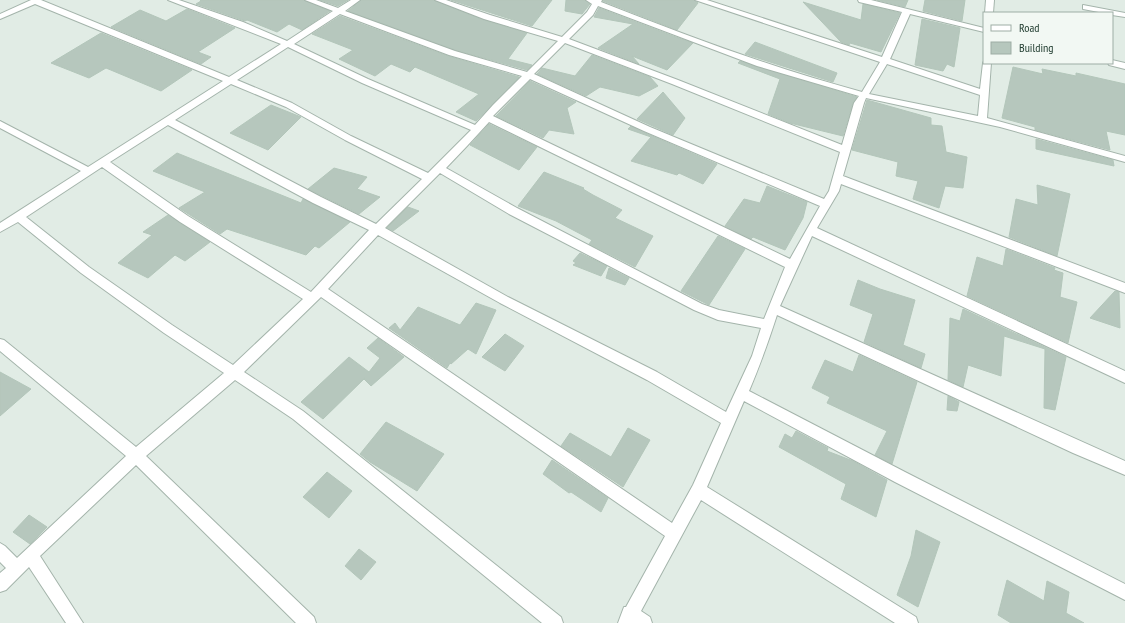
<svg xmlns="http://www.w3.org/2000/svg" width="1125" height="623" font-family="'PT Sans Narrow',sans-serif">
	<rect width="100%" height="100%" fill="#e1ece5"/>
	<g fill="#b6c7bd" stroke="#b3c6ba">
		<polygon points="200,0 304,0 330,11 302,30 289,24 277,32 247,20 245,21 196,4 201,1"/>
		<polygon points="320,0 348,0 338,6"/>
		<polygon points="361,0 434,0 484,20 527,33 508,59 532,65 527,70 455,50 348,11"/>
		<polygon points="451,0 552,0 532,26"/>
		<polygon points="566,0 585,0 590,4 582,14 565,11"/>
		<polygon points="603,0 694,0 698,3 677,30 603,1"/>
		<polygon points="877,0 908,0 905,7"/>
		<polygon points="925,0 965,0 962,21 923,11"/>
		<polygon points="803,2 861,20 863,4 900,13 881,52 850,43 849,45 841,42"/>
		<polygon points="599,8 673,36 693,43 667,70 632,56 639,64 598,48 633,24 594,17"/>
		<polygon points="187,9 235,28 198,52 211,57 201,64 111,27 140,10 166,21"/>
		<polygon points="340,16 448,56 519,77 476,121 456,112 479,94 415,67 410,72 391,64 375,76 339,59 353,50 312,34"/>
		<polygon points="922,19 960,28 954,67 947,64 943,71 915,65"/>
		<polygon points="101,33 192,70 161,91 106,68 89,78 51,63"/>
		<polygon points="755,42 837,73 833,82 745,54"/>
		<polygon points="592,55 650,77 658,86 639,96 600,87 586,96 537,74 542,68 575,76"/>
		<polygon points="740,61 857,97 853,103 843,136 790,123 768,114 780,79 738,63"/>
		<polygon points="1013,67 1043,74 1042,69 1076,76 1076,73 1125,84 1125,135 1106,131 1110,150 1035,130 1035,127 1002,118"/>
		<polygon points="530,81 576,102 567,108 574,134 549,130 543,138 496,116"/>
		<polygon points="663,92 685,118 673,135 637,119"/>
		<polygon points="867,100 931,118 931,125 942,126 946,152 967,157 963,188 945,186 939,208 913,199 918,181 896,176 898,162 852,150"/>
		<polygon points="271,105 301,117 268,150 230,133"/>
		<polygon points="489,124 537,147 519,170 470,145"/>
		<polygon points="631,126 643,132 717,164 703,184 679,173 677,175 631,161 651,137 628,129"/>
		<polygon points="1036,139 1113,160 1114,166 1036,149"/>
		<polygon points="177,153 301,203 303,199 350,222 319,248 315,246 306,255 227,229 220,234 179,208 205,192 153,171"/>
		<polygon points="334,168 367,177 357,189 380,197 359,214 308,189"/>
		<polygon points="544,172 584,188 583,189 593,195 622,210 615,218 653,236 635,267 589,244 592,240 556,221 518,206"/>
		<polygon points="1037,185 1070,194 1057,256 1009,237 1016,199 1038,205"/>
		<polygon points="767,186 807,202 803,218 785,250 753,237 751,239 725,226 744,199 760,203"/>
		<polygon points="408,207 419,211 393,231 387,228"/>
		<polygon points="168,215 210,242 185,261 175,255 148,278 118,263 152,235 143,232"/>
		<polygon points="718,236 745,249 709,305 681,291"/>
		<polygon points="1006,249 1055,268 1054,270 1063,273 1060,297 1077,302 1068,343 967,296 977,257 1003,266"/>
		<polygon points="580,253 607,266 601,276 573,265 576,263 573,261"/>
		<polygon points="609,268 629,278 625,285 606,278"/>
		<polygon points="858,280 880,289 915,300 903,345 925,354 921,368 864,342 873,314 850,305"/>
		<polygon points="1115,291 1119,292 1120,328 1090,318"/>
		<polygon points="476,303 496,310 476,354 468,349 451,364 450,363 447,368 389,328 395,323 400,330 418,307 460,325"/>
		<polygon points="963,309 1066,357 1055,410 1044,408 1045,349 1004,336 1001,376 968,365 963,387 948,380 950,318 960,321"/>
		<polygon points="505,334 524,346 505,371 482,357"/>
		<polygon points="378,338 404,357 371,386 364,379 365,378 323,419 301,402 349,357 369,372 380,358 367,348"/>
		<polygon points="859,355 917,382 892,464 875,455 887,431 827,403 830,397 812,388 825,360 853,372"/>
		<polygon points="0,372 31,389 0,416"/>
		<polygon points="948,396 959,402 957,411 947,410"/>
		<polygon points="386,422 444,454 417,491 370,462 360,454"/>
		<polygon points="628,428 650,440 623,487 561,446 570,433 611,457"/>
		<polygon points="796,431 828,448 827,451 853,461 887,480 876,517 841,499 846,484 779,447 785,434 792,438"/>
		<polygon points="552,460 608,498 601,512 571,492 569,493 543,474"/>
		<polygon points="327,472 352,491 329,518 303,497"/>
		<polygon points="29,515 47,527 30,544 13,532"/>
		<polygon points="916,530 940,542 918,607 897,595 911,556"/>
		<polygon points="359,549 376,562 361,580 345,566"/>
		<polygon points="1007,580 1044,601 1047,581 1069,592 1066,613 1084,623 1011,623 998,615"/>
	</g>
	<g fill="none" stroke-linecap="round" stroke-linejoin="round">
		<defs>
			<g id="minor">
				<path d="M31,0H41L229,77L281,44L168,0H179L243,22L287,41L333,11L305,0H316L338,8L351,0H360L345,11L455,51L527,72L558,41L484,19L435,0H446L490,15L562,37L587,12L592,4L586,0H602L601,2C687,36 773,68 862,92L880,62L695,0H707L882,57L902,12L859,2L858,0H871L984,28V32L910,14L890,59L980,89L983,63L984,61V63H991L987,118L1125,156V162L1000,127L866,98L864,103L843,176L1125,283V293L841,184L839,191L817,228L1125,371V383L812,236L780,306L1125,461V475L1073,453L777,315C769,340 760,365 749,391L905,472L1125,584V600L895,482L744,401L707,487L916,617L918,623H895L701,500L641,611L650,617L652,623H618L624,607H626L665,536L321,297L244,372L303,411L561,617L563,623H542L293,419L235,380L146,456L314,617L316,623H296L136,465L40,556L83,623H66L29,567L6,590L0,592V573L6,568L0,562V543L5,546L17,558L126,456L0,351V339L4,340L136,447L224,373L164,333L81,273L18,222L0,232V223L81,171L0,128V121L88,167L223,81L35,4L0,19V14ZM598,6L757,66L859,96L854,103L842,145L678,80L569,39L593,15ZM340,14L449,55L522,76L493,105L475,125L368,79L294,44ZM565,43L672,84L840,152L829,191L824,199L650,127L534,74ZM288,47L362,83L471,130L428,173L351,136L292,103L237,80ZM887,64L980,95L978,116L869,94ZM530,79L644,131L820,206L790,259L493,116ZM231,84L286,107L345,140L422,179L376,224L321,197L175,120ZM489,122L785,267L764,319L719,310L702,304L517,208L446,168L467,146ZM168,125L313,203L369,230L311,292L188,216L110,162ZM102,167L180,222L303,299L233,365L172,325L89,267L26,217ZM440,173L509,214L694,310L718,320L761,328L752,356L726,412L657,372L508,297L385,228ZM378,235L500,303L647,380L721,423L693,485L672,523L328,289Z"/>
				<polygon points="986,0 994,0 993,13 985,13"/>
				<polygon points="1083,5 1125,13 1125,17 1112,15 1112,13 1104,13 1083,9"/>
				<polygon points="1112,60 1125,63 1125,69 1109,65 1108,63 1112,63"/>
			</g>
		</defs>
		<use href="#minor" stroke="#a4b4ab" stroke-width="2"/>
		<use href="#minor" fill="#fff" fill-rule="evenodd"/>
	</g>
	<rect x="983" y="12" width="130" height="52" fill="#f2f8f3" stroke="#9eada5"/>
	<rect x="991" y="25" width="20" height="6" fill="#ffffff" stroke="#9eada5"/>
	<text x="1019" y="32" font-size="12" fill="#213d30">Road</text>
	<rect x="991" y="42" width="20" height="12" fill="#b6c7bd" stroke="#9eada5"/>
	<text x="1019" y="52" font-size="12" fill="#213d30">Building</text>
</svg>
